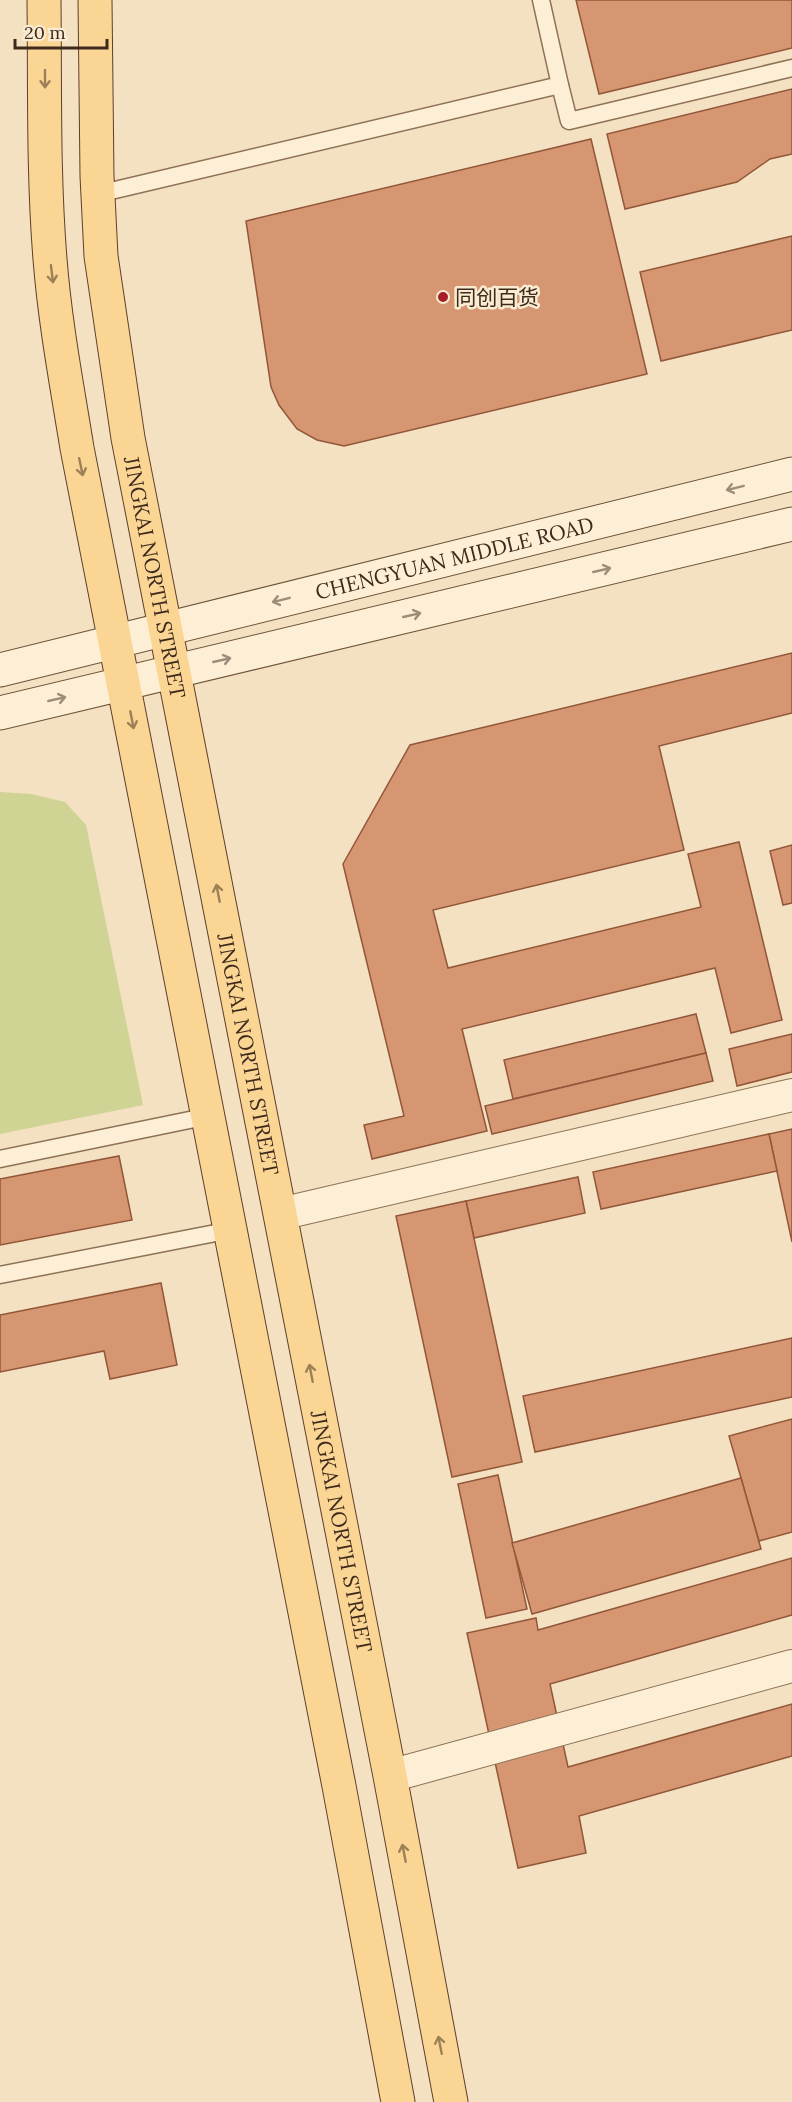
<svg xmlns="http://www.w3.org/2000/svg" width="792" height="2102" font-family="Lora,'Noto Sans SC',serif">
	<rect width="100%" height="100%" fill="#f3e1c1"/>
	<polygon fill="#cfd393" points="0,792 31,794 65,802 86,825 143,1105 0,1134"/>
	<g fill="#d69672" stroke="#925739" stroke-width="1.5">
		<polygon points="576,0 792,0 792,48 599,94"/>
		<polygon points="792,89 792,154 770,159 737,182 625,209 607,134"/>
		<polygon points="591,139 647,374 344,446 317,440 297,429 279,405 271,387 246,221"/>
		<polygon points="792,236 792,330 661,361 640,272"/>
		<polygon points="792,653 792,713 659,746 684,850 433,910 448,968 701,907 688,854 739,842 782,1020 731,1033 715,968 462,1029 487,1131 372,1159 364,1125 404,1116 343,864 410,745"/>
		<polygon points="792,845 792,903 783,905 770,851"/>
		<polygon points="696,1014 706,1053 513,1099 504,1060"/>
		<polygon points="792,1034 792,1072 737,1086 729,1049"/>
		<polygon points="706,1053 713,1081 492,1134 485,1106"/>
		<polygon points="792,1129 792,1242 769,1134"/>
		<polygon points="769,1134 777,1171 601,1209 593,1172"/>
		<polygon points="119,1156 132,1220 0,1245 0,1179"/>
		<polygon points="578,1177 585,1213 474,1238 466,1201"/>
		<polygon points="466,1201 522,1462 452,1477 396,1216"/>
		<polygon points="161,1283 177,1365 110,1379 104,1351 0,1372 0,1315"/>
		<polygon points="792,1338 792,1397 535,1452 523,1396"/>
		<polygon points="792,1419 792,1532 759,1541 729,1436"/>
		<polygon points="498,1475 527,1609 486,1618 458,1484"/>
		<polygon points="741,1478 761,1549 532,1614 512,1543"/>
		<polygon points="792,1558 792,1615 550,1684 568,1767 792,1704 792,1756 579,1816 586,1853 518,1868 467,1633 536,1618 538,1630"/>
	</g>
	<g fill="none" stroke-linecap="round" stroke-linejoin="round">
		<defs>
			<g id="lane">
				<polyline points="560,85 569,121 792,68"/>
				<polyline points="98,194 560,85 541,0"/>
				<polyline points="0,1159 209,1116"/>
				<polyline points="0,1275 231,1230"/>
			</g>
			<g id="street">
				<polyline points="280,1214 792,1095"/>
				<polyline points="390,1776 792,1666"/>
			</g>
			<g id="secondary">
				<path id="s1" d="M0,670L792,474"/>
				<polyline points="0,713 792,524"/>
			</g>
			<g id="primary">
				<path d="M44,0C45,86 43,173 50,259C55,323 67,386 77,448L339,1786L398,2102"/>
				<path id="s2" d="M95,0L97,176L101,256L128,438L390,1776L451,2102"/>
			</g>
		</defs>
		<use href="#lane" stroke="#8f7156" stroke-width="19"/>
		<use href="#street" stroke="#8f7156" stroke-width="34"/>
		<use href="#secondary" stroke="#715239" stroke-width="35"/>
		<use href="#primary" stroke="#5d3f2b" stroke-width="35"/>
		<use href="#lane" stroke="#fdefd6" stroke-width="16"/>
		<use href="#street" stroke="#fdefd6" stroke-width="32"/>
		<use href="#secondary" stroke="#fdefd6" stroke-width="33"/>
		<use href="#primary" stroke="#fbd594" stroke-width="33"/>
	</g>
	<defs><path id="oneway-shaft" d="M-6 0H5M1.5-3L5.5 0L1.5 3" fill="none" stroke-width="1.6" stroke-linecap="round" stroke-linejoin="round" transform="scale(1.5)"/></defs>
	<g stroke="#9c8058">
		<use href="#oneway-shaft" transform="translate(45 79) rotate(90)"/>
		<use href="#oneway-shaft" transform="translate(52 274) rotate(83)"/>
		<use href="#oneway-shaft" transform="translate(81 467) rotate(78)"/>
		<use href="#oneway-shaft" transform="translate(132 720) rotate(79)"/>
		<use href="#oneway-shaft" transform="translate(218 893) rotate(-101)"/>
		<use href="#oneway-shaft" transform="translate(311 1373) rotate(-101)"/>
		<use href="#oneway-shaft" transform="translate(404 1853) rotate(-101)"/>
		<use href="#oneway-shaft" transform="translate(440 2045) rotate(-101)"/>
	</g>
	<g stroke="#9d8c79">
		<use href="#oneway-shaft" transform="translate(735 488) rotate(166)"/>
		<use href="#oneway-shaft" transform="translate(602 570) rotate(-13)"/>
		<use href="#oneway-shaft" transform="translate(281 600) rotate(166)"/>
		<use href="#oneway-shaft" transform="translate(412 615) rotate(-13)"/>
		<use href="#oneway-shaft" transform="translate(222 660) rotate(-13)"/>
		<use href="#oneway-shaft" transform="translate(57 699) rotate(-13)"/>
	</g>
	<circle fill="#a61e27" stroke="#faecd2" stroke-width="2" cx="443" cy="297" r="6"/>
	<g text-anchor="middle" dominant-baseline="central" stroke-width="5" stroke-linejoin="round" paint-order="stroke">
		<g font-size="21" fill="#3d2a1c" stroke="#faecd2" text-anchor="start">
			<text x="455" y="297">同创百货</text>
		</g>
		<g font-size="21" fill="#3d2a1c" stroke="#faecd2">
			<text stroke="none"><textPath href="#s1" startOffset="468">CHENGYUAN MIDDLE ROAD</textPath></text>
			<text stroke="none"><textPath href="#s2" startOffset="582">JINGKAI NORTH STREET</textPath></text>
			<text stroke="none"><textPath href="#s2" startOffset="1068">JINGKAI NORTH STREET</textPath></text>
			<text stroke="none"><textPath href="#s2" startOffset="1554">JINGKAI NORTH STREET</textPath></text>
		</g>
	</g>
	<path d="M15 39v9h92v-9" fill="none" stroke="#3d2a1c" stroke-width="3"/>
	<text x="24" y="39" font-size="18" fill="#3d2a1c" stroke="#faecd2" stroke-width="4.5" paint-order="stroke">20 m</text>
</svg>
